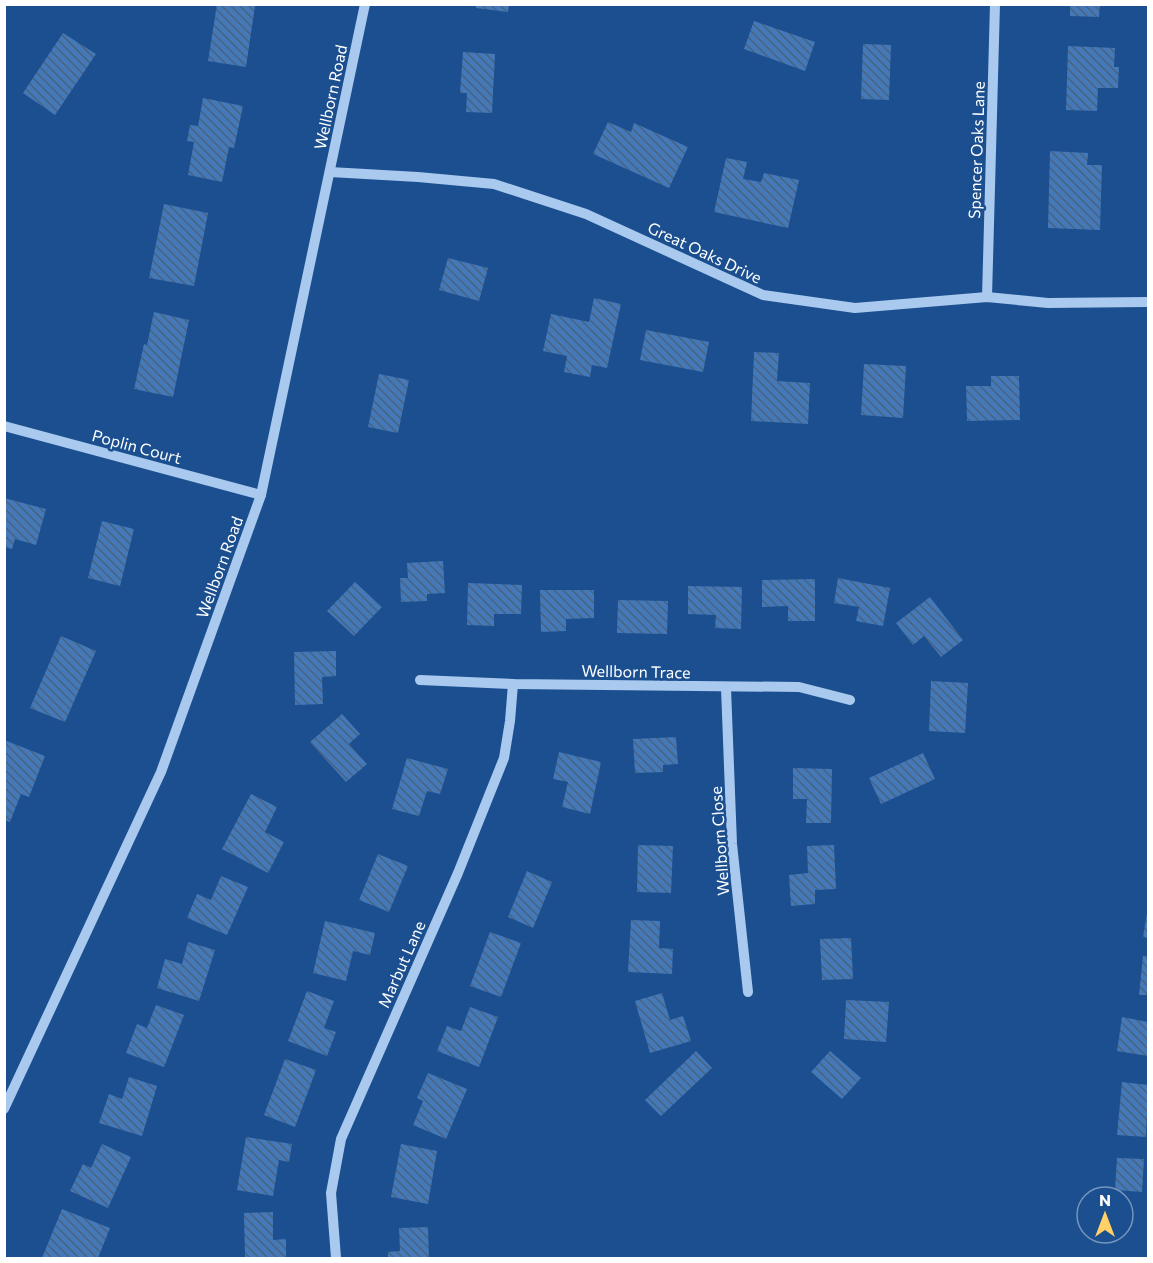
<svg xmlns="http://www.w3.org/2000/svg" width="1153" height="1263" font-family="Commissioner,sans-serif">
	<defs>
		<pattern id="building-back-hatch" width="6" height="6" patternUnits="userSpaceOnUse" patternTransform="scale(1.5)"><rect width="6" height="6" fill="#4478b7"/><path d="M-1 5l2 2M0 0l6 6M5-1l2 2" fill="none" stroke="#486282"/></pattern>
	</defs>
	<rect width="100%" height="100%" fill="#1b4f8f"/>
	<g fill="url(#building-back-hatch)">
		<polygon points="217,4 255,6 246,67 208,61"/>
		<polygon points="476,4 509,4 508,12 476,8"/>
		<polygon points="1070,4 1100,4 1099,17 1070,16"/>
		<polygon points="754,21 815,42 805,71 744,49"/>
		<polygon points="63,33 96,54 55,115 23,93"/>
		<polygon points="863,44 891,45 889,100 861,99"/>
		<polygon points="1068,46 1115,48 1114,67 1119,67 1118,88 1098,88 1097,111 1066,110"/>
		<polygon points="463,52 495,54 492,113 466,112 467,93 460,93"/>
		<polygon points="203,98 243,106 234,148 229,147 222,182 188,175 194,142 187,141 190,125 198,126"/>
		<polygon points="608,122 631,132 634,123 688,147 669,188 593,154"/>
		<polygon points="1050,151 1088,153 1087,165 1102,165 1100,230 1048,228"/>
		<polygon points="726,158 747,162 743,179 761,182 764,173 799,180 788,228 714,212"/>
		<polygon points="164,204 208,213 194,286 149,278"/>
		<polygon points="448,258 488,268 479,301 439,290"/>
		<polygon points="594,298 621,304 607,368 592,365 590,377 564,372 567,356 543,351 551,314 589,322"/>
		<polygon points="154,312 189,320 173,397 134,389 144,344 147,345"/>
		<polygon points="646,330 709,342 703,372 640,360"/>
		<polygon points="754,352 779,353 777,381 810,383 808,424 751,421"/>
		<polygon points="864,364 906,366 903,418 861,415"/>
		<polygon points="379,374 409,380 398,433 368,427"/>
		<polygon points="991,376 1019,376 1020,420 967,421 966,386 991,386"/>
		<polygon points="4,498 46,509 36,545 15,539 12,549 4,547"/>
		<polygon points="102,521 134,529 120,586 88,578"/>
		<polygon points="443,561 445,593 427,594 427,601 401,602 400,578 408,578 407,563"/>
		<polygon points="838,578 890,588 883,626 856,621 859,607 834,603"/>
		<polygon points="815,579 815,621 788,621 788,606 762,607 762,580"/>
		<polygon points="355,582 382,607 354,636 327,611"/>
		<polygon points="468,583 522,585 521,614 494,614 494,626 467,625"/>
		<polygon points="688,586 742,587 741,629 715,628 716,615 688,614"/>
		<polygon points="540,590 594,590 594,618 566,619 566,631 541,632"/>
		<polygon points="930,597 963,640 941,657 924,636 913,645 896,623"/>
		<polygon points="618,600 668,601 667,634 617,633"/>
		<polygon points="61,636 96,651 65,722 30,708"/>
		<polygon points="336,651 336,676 322,677 323,704 295,705 294,652"/>
		<polygon points="931,681 968,683 965,733 929,731"/>
		<polygon points="342,714 360,734 349,744 367,764 346,782 310,742"/>
		<polygon points="676,737 678,764 663,765 663,772 635,773 633,739"/>
		<polygon points="4,740 45,756 29,797 21,794 10,822 4,820"/>
		<polygon points="559,752 601,762 590,814 562,807 568,782 553,779"/>
		<polygon points="923,753 935,779 881,804 869,778"/>
		<polygon points="407,758 448,769 440,794 427,791 419,816 392,809"/>
		<polygon points="793,768 832,769 831,823 806,823 807,799 793,799"/>
		<polygon points="251,794 277,807 265,832 284,842 268,873 222,849"/>
		<polygon points="638,845 673,846 671,893 637,892"/>
		<polygon points="834,845 836,889 815,890 815,904 791,906 789,875 808,873 807,846"/>
		<polygon points="378,854 408,866 389,912 359,900"/>
		<polygon points="527,871 552,882 533,928 508,917"/>
		<polygon points="221,876 248,887 227,935 187,918 197,894 211,900"/>
		<polygon points="1147,913 1148,913 1148,938 1143,937"/>
		<polygon points="631,920 660,921 659,948 673,949 672,974 628,972"/>
		<polygon points="325,921 375,933 370,955 353,951 346,981 313,973"/>
		<polygon points="490,932 521,943 501,997 470,986"/>
		<polygon points="851,938 853,979 822,980 820,939"/>
		<polygon points="188,942 215,950 199,1001 157,988 165,959 182,964"/>
		<polygon points="1143,956 1148,956 1148,995 1139,995"/>
		<polygon points="307,991 334,1001 324,1028 336,1032 327,1056 288,1041"/>
		<polygon points="662,993 670,1020 683,1016 691,1041 650,1053 635,1001"/>
		<polygon points="846,1000 889,1002 886,1042 844,1039"/>
		<polygon points="156,1005 184,1015 164,1067 126,1053 137,1024 147,1028"/>
		<polygon points="470,1007 498,1017 479,1067 437,1051 447,1026 461,1031"/>
		<polygon points="1122,1017 1148,1022 1148,1056 1117,1051"/>
		<polygon points="696,1051 712,1068 661,1116 645,1100"/>
		<polygon points="830,1051 861,1078 842,1099 811,1072"/>
		<polygon points="285,1059 316,1070 295,1127 264,1115"/>
		<polygon points="428,1073 467,1089 446,1139 413,1125 423,1101 417,1098"/>
		<polygon points="129,1077 157,1086 142,1136 99,1123 109,1094 122,1099"/>
		<polygon points="1122,1082 1148,1085 1146,1137 1117,1135"/>
		<polygon points="246,1137 292,1144 289,1162 279,1160 273,1196 237,1190"/>
		<polygon points="102,1144 131,1157 108,1208 70,1191 83,1164 91,1168"/>
		<polygon points="401,1144 437,1151 428,1204 391,1197"/>
		<polygon points="1117,1158 1144,1159 1142,1192 1115,1190"/>
		<polygon points="62,1209 110,1228 98,1258 42,1258"/>
		<polygon points="273,1212 273,1240 286,1239 286,1258 245,1258 244,1213"/>
		<polygon points="428,1227 429,1258 388,1258 388,1252 400,1251 399,1228"/>
	</g>
	<g fill="none" stroke-linecap="round" stroke-linejoin="round">
		<g stroke="#a9c9ee" stroke-width="10">
			<polyline points="330,172 418,177 494,184 586,214 763,295 855,308 987,297 1048,303 1148,302"/>
			<polyline points="987,297 995,4"/>
			<polyline points="4,426 261,495"/>
			<polyline points="420,680 513,684 799,687 850,700"/>
			<polyline points="726,688 732,844 748,992"/>
			<polyline points="4,1109 161,772 261,495 365,4"/>
			<polyline points="336,1258 331,1193 341,1139 458,873 504,758 510,721 513,684"/>
		</g>
	</g>
	<g text-anchor="middle" dominant-baseline="central" stroke-width="5" stroke-linejoin="round" paint-order="stroke">
		<g font-size="16" fill="#fff" stroke="#1b4f8f">
			<text transform="translate(330 97) rotate(-78)">Wellborn Road</text>
			<text transform="translate(976 150) rotate(-88)">Spencer Oaks Lane</text>
			<text transform="translate(705 252) rotate(25)">Great Oaks Drive</text>
			<text transform="translate(137 446) rotate(15)">Poplin Court</text>
			<text transform="translate(219 567) rotate(-70)">Wellborn Road</text>
			<text transform="translate(636 671) rotate(1)">Wellborn Trace</text>
			<text transform="translate(719 841) rotate(-94)">Wellborn Close</text>
			<text transform="translate(401 964) rotate(-66)">Marbut Lane</text>
		</g>
	</g>
	<rect width="1153" height="1263" fill="none" stroke="#ffffff" stroke-width="12"/>
	<g transform="translate(1105 1215)"><circle r="28" fill="#1b4f8f" stroke="#7695bc" stroke-width="1.5"/>
	<path d="M0-4.5L10 22L0 15L-10 22Z" fill="#ffd166"/>
	<text y="-9" font-size="16" font-weight="bold" text-anchor="middle" fill="#ffffff">N</text>
	</g>
</svg>
